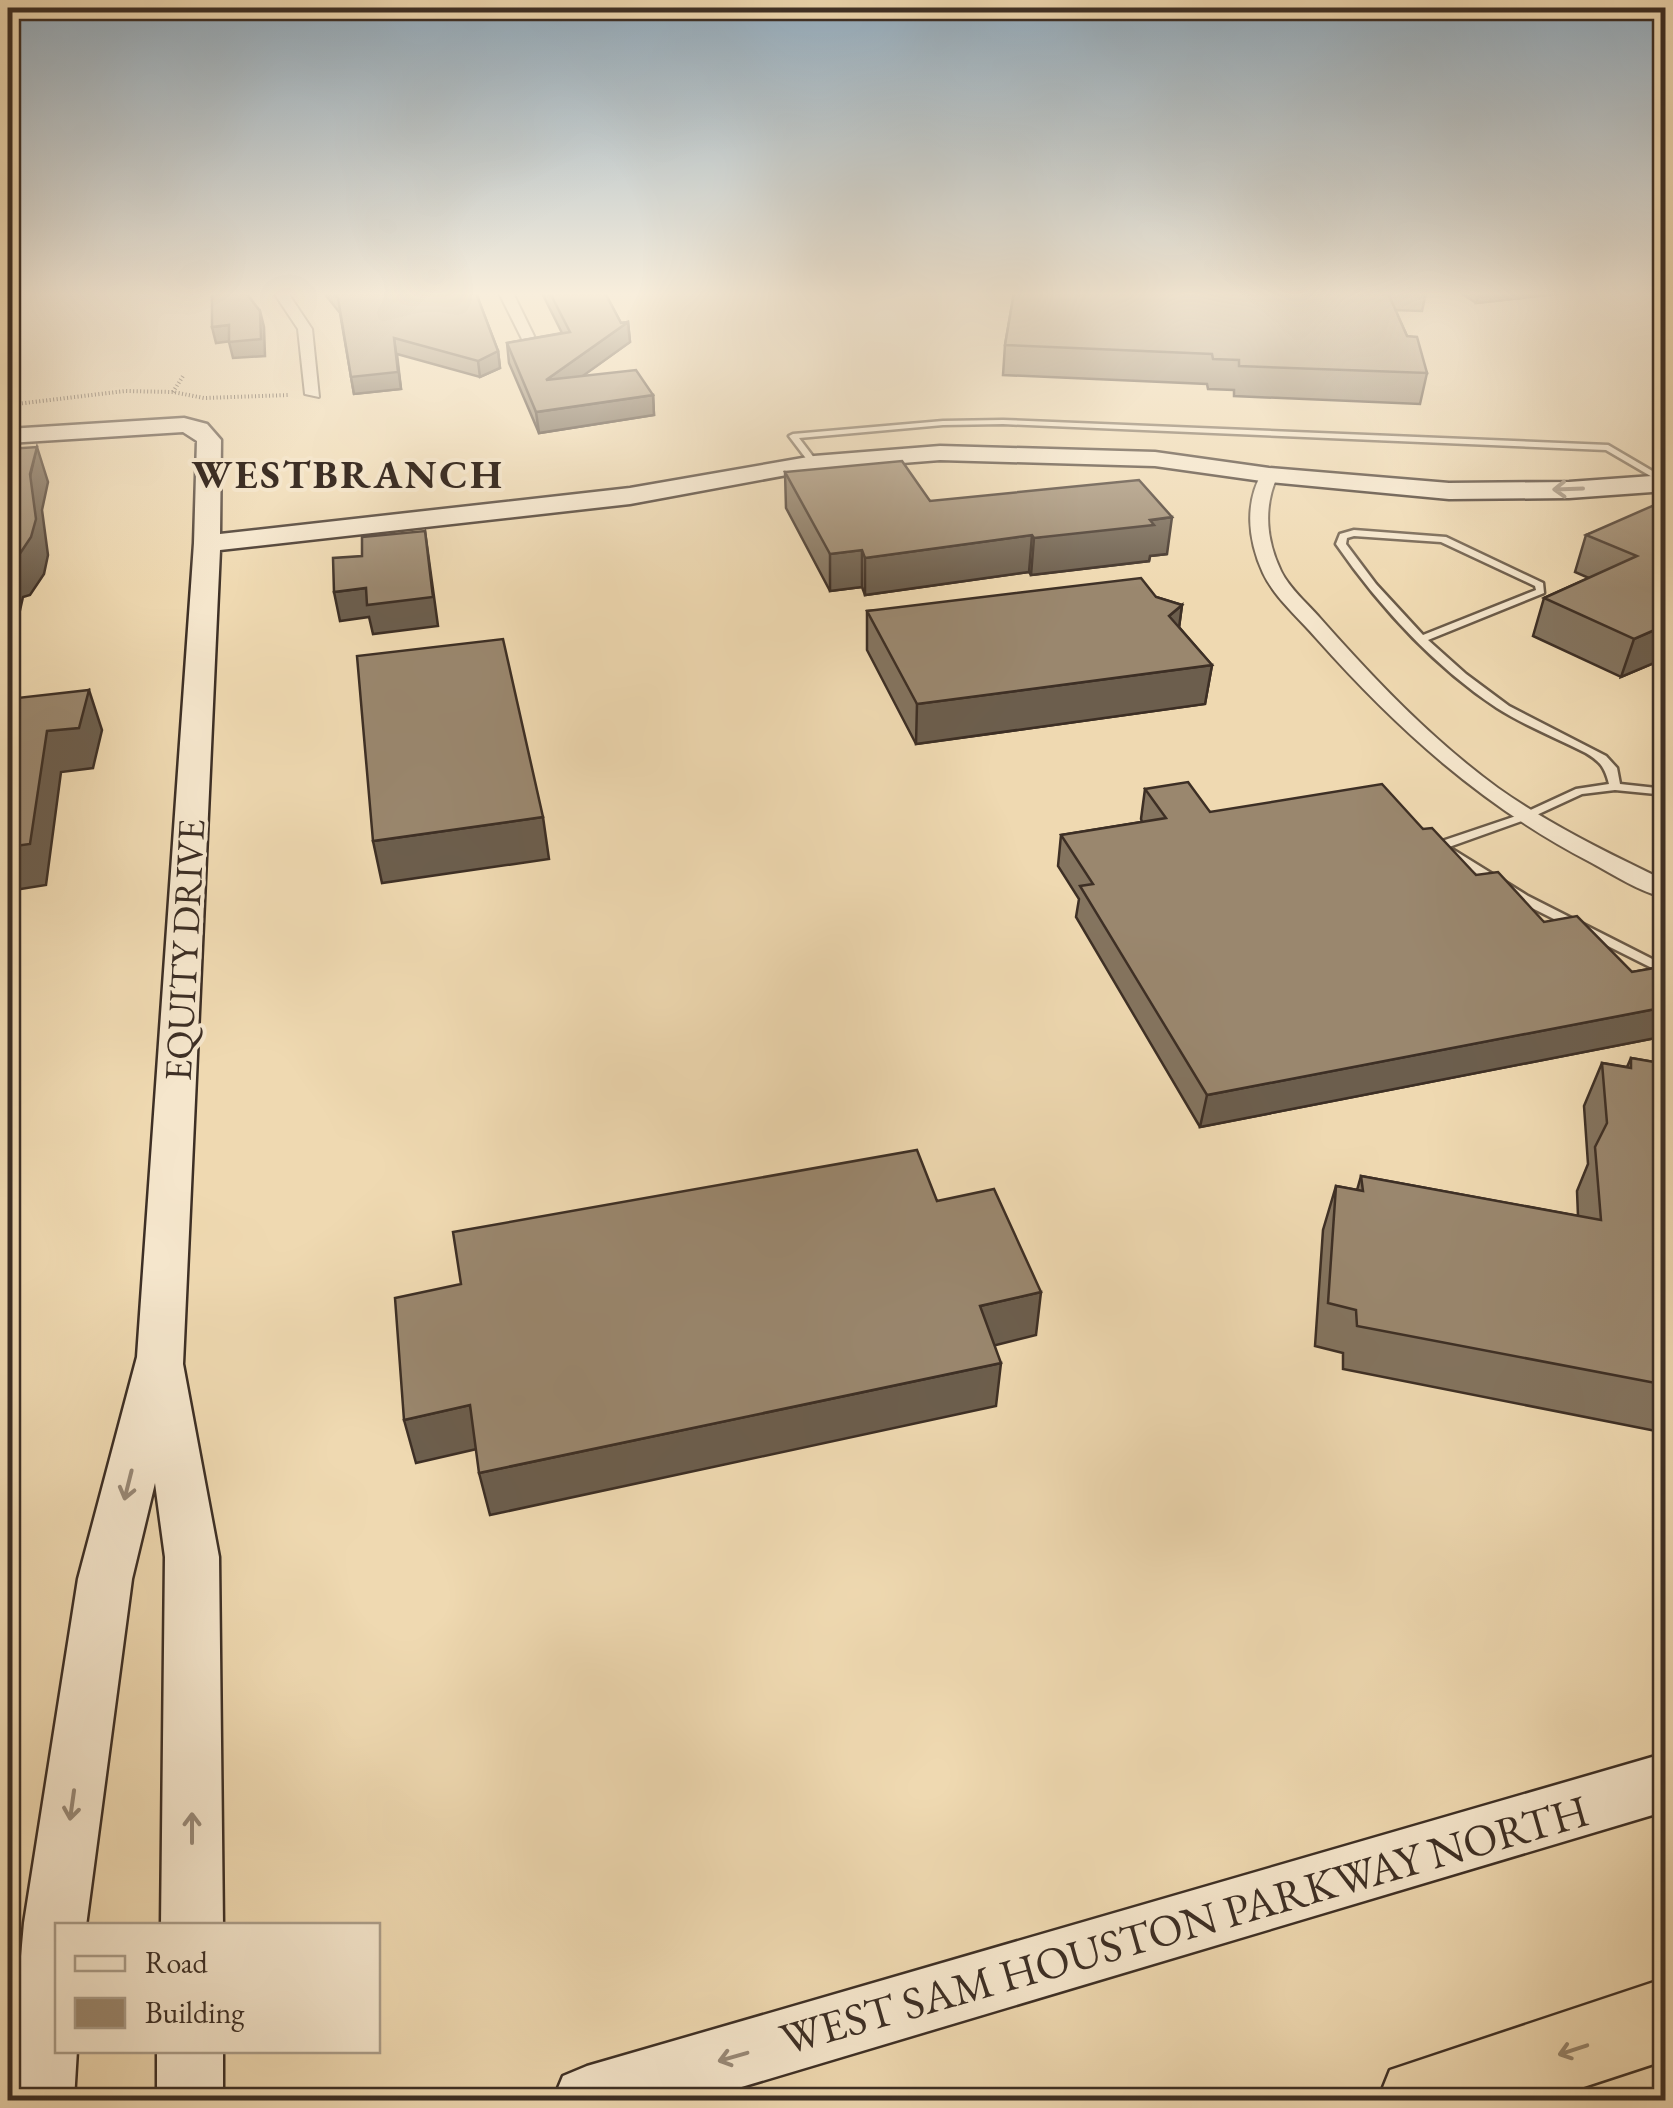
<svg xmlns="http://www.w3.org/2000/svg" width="1673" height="2108" font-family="'EB Garamond',serif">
	<rect width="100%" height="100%" fill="#efd9b1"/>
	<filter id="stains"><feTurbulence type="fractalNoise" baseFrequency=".002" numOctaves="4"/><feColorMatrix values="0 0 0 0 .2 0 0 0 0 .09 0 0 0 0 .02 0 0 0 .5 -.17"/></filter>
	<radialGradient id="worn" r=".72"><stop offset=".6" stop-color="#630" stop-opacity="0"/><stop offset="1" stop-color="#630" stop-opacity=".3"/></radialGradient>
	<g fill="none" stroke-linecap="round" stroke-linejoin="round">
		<defs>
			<g id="lane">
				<polygon points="1003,420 1608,445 1666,479 1666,485 1606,450 1003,424 943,425 799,438 818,463 814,466 811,465 789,436 793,434 943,421"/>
				<path d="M1354,530L1446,537L1543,583L1544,593L1428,640L1466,674L1509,706L1606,756L1617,768L1620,784L1666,789V795L1615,790L1582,794L1530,818L1449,847L1528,896L1666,966V975L1520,902L1436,849L1434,846L1436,843L1522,814L1576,789L1609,784C1605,768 1601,762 1586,753C1557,738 1525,726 1497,708C1434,666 1379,606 1336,544L1340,534ZM1354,536L1441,542L1535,586L1536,590L1423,635L1376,584L1346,544L1347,538Z"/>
			</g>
			<g id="street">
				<polygon points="274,293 288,293 312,329 319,397 305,394 298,329"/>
				<polygon points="499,293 513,293 534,336 532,339 522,339"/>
				<path d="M1269,470L1278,475C1263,506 1266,540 1281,571C1289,588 1308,604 1320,618C1374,679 1432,740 1498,788C1550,825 1608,853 1666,881V898C1640,892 1614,875 1590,862C1482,806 1397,729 1316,638C1299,618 1274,597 1263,573C1248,540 1244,503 1263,471Z"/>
			</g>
			<g id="secondary">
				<polygon points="184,418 207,424 221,440 220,534 630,488 814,456 940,446 1155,452 1269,468 1449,483 1569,482 1666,475 1666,491 1569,498 1449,499 1269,482 1155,466 940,460 814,470 630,504 220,550 183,1364 219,1557 223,1926 161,1926 165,1557 155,1483 132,1579 86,1926 58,1926 58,2050 77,2050 74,2100 8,2100 24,1923 78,1579 137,1357 194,543 197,441 183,432 8,443 8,429"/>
				<polygon points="1666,1753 1666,1811 698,2100 553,2100 563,2076 587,2066"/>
				<rect x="157" y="2050" width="66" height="50"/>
			</g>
			<polygon id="highway" points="1666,1978 1666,2060 1544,2100 1378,2100 1390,2070"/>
		</defs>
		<use href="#lane" stroke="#6a5a48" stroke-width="5"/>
		<use href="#street" stroke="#6a5a48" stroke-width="4"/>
		<use href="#secondary" stroke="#3d2f25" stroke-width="5"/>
		<use href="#highway" stroke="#3d2f25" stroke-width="5"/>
		<g stroke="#3d2f25" stroke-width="4" stroke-dasharray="1 2.5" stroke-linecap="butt">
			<polyline points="173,392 183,376"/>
			<polyline points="8,405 125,391 173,392 204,398 290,395"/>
		</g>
		<use href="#lane" fill="#f5e6cc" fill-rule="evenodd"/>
		<use href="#street" fill="#f5e6cc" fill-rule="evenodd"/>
		<use href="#secondary" fill="#f5e6cc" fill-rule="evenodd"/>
		<use href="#highway" fill="#efd9b1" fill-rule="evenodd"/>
	</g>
	<g fill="#84745f" stroke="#3d2f25" stroke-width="2.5">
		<polygon points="324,293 476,293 498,351 500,368 480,377 397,354 401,389 354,394 340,313"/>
		<polygon points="542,293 605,293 621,323 628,322 630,342 582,376 653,395 654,415 539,433 509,363 507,343 562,333"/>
		<polygon points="1014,293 1426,293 1422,311 1395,310 1407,336 1427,373 1420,404 1234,396 1234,390 1208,389 1207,384 1003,375 1005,345"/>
		<polygon points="1461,293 1565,293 1476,303"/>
		<polygon points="785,472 930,501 1167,554 1150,556 1149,561 1031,575 1029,572 865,595 862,587 830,591 786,508"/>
		<polygon points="1666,505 1666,658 1621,677 1533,636 1544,598 1589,578 1575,572 1586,535"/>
		<polygon points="1156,597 1182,605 1179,627 1212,665 1205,704 916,744 867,650 867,611"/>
		<polygon points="1145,789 1210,812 1423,829 1476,875 1544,922 1632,972 1666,966 1666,1036 1200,1127 1076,917 1079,899 1058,866 1061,835 1142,822 1141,819"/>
		<polygon points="1631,1058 1666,1064 1666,1433 1343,1369 1343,1353 1315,1346 1323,1230 1336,1186 1357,1190 1361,1176 1578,1216 1577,1191 1588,1164 1584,1106 1602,1063 1627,1067"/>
	</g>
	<g fill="#6c5e4d" stroke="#3d2f25" stroke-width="2.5">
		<polygon points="1479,293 1565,293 1476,303"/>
		<polygon points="260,311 264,327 265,356 233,358 229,342"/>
		<polygon points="628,322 630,342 548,401 546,380"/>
		<polygon points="229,325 232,341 216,343 212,327"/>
		<polygon points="394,338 401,389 354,394 351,377"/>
		<polygon points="498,351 500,368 480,377 478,361"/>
		<polygon points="653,395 654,415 539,433 536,412"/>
		<polygon points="37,447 48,482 42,510 48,555 44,574 30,595 23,597 9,659 8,659 8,571"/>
		<polygon points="1172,517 1167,554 1150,556 1149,561 1031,575 1034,538"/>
		<polygon points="425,531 438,626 373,634 369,617 340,621 334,592 366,588"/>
		<polygon points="1032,535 1029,572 865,595 865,558"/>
		<polygon points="862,550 862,587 830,591 830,554"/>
		<polygon points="1182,605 1177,643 1169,616"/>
		<polygon points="1666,625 1666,658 1621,677 1634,639"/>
		<polygon points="1212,665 1205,704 916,744 917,704"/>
		<polygon points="89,690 102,730 93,768 61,772 46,885 8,891 8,847 47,731"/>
		<polygon points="543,817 549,859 382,883 373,841"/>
		<polygon points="1666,1007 1666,1036 1200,1127 1207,1095"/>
		<polygon points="1041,1292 1036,1335 976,1350 980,1306"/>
		<polygon points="1001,1363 996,1406 490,1515 479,1473"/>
		<polygon points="470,1405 481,1448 416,1463 404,1420"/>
	</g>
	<g fill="#9a876e" stroke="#3d2f25" stroke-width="2.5">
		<polygon points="212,293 246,293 260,311 261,339 229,342 229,325 212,327"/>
		<polygon points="334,293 476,293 498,351 478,361 394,338 398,372 351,377 338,298"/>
		<polygon points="550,293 605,293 621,323 628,322 546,380 636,370 653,395 536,412 507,343 570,332"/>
		<polygon points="1014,293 1388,293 1407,336 1417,337 1427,373 1239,366 1239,360 1213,359 1212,354 1005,345"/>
		<polygon points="37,447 30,474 36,519 31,537 17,558 10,559 8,571 8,449"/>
		<polygon points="902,461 930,501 1139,480 1172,517 1150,520 1154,525 1034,538 1032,535 865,558 862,550 830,554 785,472"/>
		<polygon points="1659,503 1666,505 1666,625 1634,639 1544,598 1637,556 1586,535"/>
		<polygon points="425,531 433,597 367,605 366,588 334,592 333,558 362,556 362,537"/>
		<polygon points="1141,578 1156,597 1182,605 1169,616 1212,665 917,704 867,611"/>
		<polygon points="503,639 543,817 373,841 357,656"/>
		<polygon points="89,690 79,728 47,731 30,844 8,847 8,699"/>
		<polygon points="1188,782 1210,812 1382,784 1423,829 1432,828 1476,875 1498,872 1544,922 1577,916 1632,972 1666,966 1666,1007 1207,1095 1080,886 1093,884 1061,835 1166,818 1145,789"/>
		<polygon points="1631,1058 1666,1064 1666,1385 1357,1326 1356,1310 1328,1303 1336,1186 1363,1191 1361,1176 1601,1220 1595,1147 1607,1123 1602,1063 1631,1068"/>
		<polygon points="917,1150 937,1201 994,1189 1041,1292 980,1306 1001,1363 479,1473 470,1405 404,1420 395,1298 461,1284 453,1232"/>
	</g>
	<defs><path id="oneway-shaft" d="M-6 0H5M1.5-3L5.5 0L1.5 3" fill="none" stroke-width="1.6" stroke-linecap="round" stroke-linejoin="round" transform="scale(2.5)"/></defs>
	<g stroke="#998a78">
		<use href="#oneway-shaft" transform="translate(1568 489) rotate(178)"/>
		<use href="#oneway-shaft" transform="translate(128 1485) rotate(104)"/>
		<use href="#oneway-shaft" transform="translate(72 1805) rotate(98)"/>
		<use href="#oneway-shaft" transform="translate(192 1828) rotate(-90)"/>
		<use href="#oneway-shaft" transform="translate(733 2057) rotate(164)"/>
	</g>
	<use stroke="#96846b" href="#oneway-shaft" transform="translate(1573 2050) rotate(162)"/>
	<linearGradient id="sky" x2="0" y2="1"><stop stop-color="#92acbf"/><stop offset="0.5" stop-color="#f8eedc"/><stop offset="1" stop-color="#f8eedc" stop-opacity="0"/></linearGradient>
	<rect width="1673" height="588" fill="url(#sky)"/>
	<g text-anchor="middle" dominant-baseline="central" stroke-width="8" stroke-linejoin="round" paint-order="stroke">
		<g font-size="38" fill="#3d2f25" stroke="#f5e6cc">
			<text transform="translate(184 950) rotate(-87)">EQUITY DRIVE</text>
		</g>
		<g font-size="40" font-weight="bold" letter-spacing="2.5" fill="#3d2f25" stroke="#f5e6cc">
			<text x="348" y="474">WESTBRANCH</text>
		</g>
		<g font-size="45" fill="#3d2f25" stroke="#f5e6cc">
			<text transform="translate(1184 1924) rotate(-16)">WEST SAM HOUSTON PARKWAY NORTH</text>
		</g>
	</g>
	<rect width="1673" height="2108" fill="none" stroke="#efd9b1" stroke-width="40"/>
	<rect x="10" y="10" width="1653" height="2088" fill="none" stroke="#3d2f25" stroke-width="5"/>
	<rect x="20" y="20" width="1633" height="2068" fill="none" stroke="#3d2f25" stroke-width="2.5"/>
	<rect x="55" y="1923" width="325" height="130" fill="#f5e6cc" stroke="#ab9d89" stroke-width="2.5"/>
	<rect x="75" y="1956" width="50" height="15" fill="#f5e6cc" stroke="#ab9d89" stroke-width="2.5"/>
	<text x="145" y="1973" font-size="30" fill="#3d2f25">Road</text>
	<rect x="75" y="1998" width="50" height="30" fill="#9a876e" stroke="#ab9d89" stroke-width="2.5"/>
	<text x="145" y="2023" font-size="30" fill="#3d2f25">Building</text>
	<rect width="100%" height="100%" filter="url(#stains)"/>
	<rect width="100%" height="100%" fill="url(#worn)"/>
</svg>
